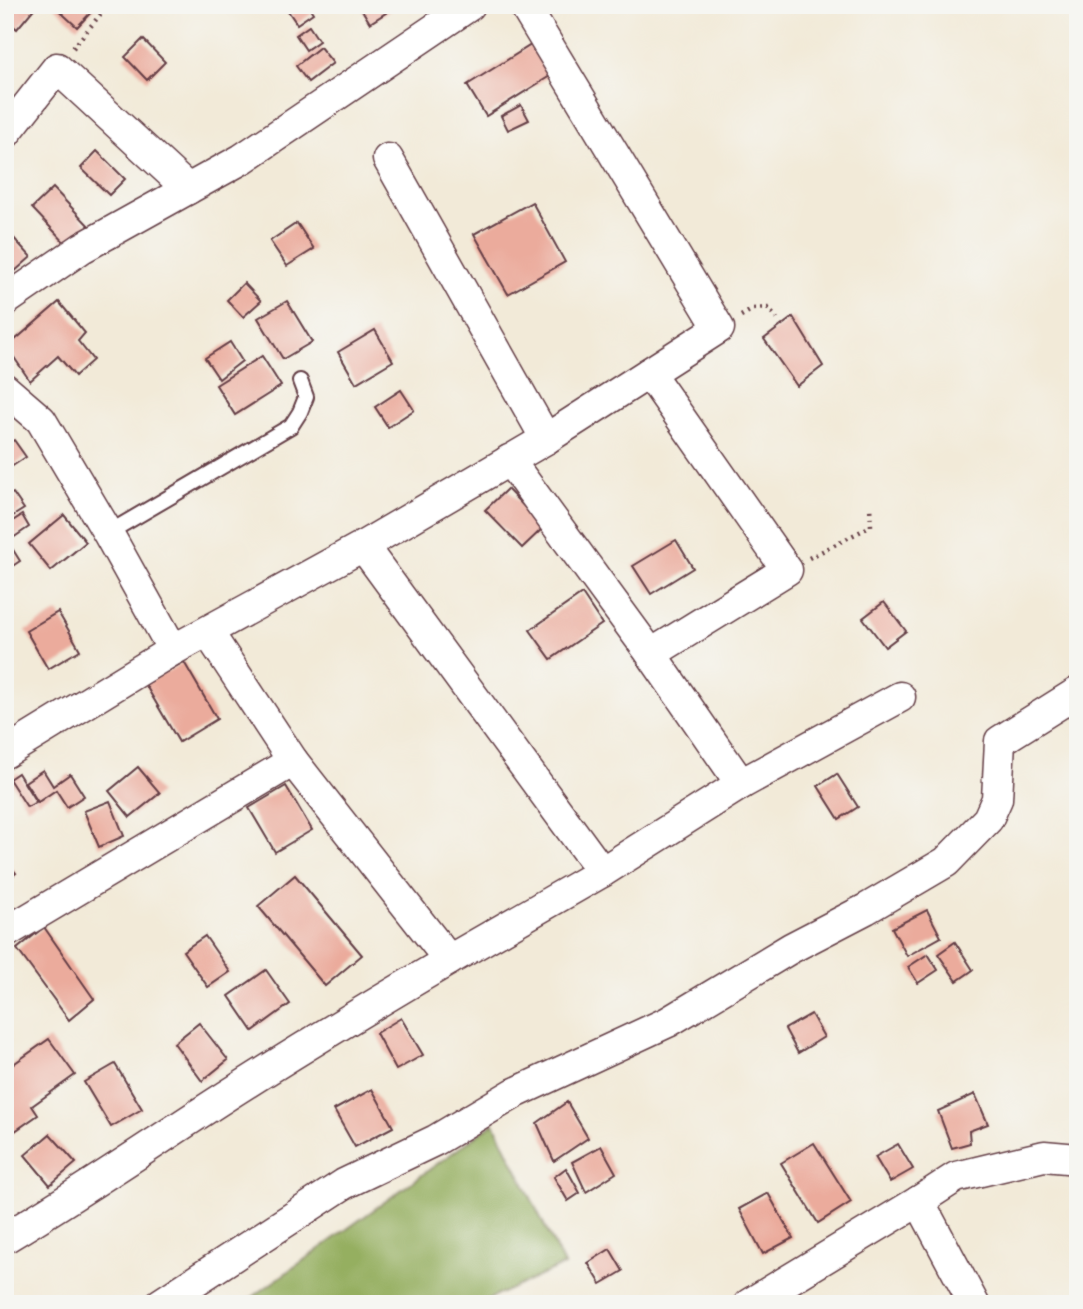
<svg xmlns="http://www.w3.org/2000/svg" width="1083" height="1309" font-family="'Patrick Hand',sans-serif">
	<rect width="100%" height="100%" fill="#f6f6f2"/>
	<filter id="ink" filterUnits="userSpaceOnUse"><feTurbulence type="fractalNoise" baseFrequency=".0143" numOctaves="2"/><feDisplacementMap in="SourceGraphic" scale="14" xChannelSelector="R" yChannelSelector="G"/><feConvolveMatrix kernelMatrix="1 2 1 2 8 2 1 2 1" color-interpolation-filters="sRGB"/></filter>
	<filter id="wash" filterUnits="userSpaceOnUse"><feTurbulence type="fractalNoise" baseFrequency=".00686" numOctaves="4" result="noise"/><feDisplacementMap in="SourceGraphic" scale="28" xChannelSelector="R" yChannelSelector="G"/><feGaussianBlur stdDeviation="1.57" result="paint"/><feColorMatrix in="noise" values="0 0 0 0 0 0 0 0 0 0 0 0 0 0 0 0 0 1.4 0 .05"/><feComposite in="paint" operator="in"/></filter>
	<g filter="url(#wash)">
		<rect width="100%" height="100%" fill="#f2ead8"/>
		<polygon fill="#95af60" stroke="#706746" stroke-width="2" points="494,1123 564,1265 478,1304 378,1304 373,1300 368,1304 243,1304"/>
		<g id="blocks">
			<g fill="#ebab9c">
				<polygon points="5,5 37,5 17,29 5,19"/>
				<polygon points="53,5 98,5 77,27"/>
				<polygon points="284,5 308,5 313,13 297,24"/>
				<polygon points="359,5 393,5 395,7 370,23"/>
				<polygon points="309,26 319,41 306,50 296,35"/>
				<polygon points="143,39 165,62 147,80 125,57"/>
				<polygon points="531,45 550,76 486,116 467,85"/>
				<polygon points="320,47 333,63 308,82 296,66"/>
				<polygon points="521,105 529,120 508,130 501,116"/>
				<polygon points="97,151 125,179 109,195 81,168"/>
				<polygon points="53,188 91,228 70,248 32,208"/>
				<polygon points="532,202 565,262 508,294 474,234"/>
				<polygon points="297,223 314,249 287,266 270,241"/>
				<polygon points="11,235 31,257 5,280 5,241"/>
				<polygon points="244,283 261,301 243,317 227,300"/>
				<polygon points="287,301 312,342 283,359 258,318"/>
				<polygon points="59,302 85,333 78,341 93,360 75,376 58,356 30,381 7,347"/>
				<polygon points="793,317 823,366 797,386 764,339"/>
				<polygon points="375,330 393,361 356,383 338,352"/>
				<polygon points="230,342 242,361 219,379 205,358"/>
				<polygon points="262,356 281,386 235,415 216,385"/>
				<polygon points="401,390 414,410 388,427 375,407"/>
				<polygon points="14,440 26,457 5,471 5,446"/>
				<polygon points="507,489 544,527 522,548 485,510"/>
				<polygon points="13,493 24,509 5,521 5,498"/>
				<polygon points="22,515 29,527 7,542 5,526"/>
				<polygon points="64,515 86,542 51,571 29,544"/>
				<polygon points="676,540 693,568 651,594 633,566"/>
				<polygon points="10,545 20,561 5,571 5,548"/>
				<polygon points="582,594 602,624 551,659 530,630"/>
				<polygon points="884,602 906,631 885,647 863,618"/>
				<polygon points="58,612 80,650 48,669 26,631"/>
				<polygon points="184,662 217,719 179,742 145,684"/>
				<polygon points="138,767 160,793 130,817 109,791"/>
				<polygon points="43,770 53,786 70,774 84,796 67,807 56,790 38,802 25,782"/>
				<polygon points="18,773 36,802 27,807 9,779"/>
				<polygon points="837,774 858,807 839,819 818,786"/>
				<polygon points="286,786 312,830 275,852 249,808"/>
				<polygon points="110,801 124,836 99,847 84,811"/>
				<polygon points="5,860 16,873 5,882"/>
				<polygon points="295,875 362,955 325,986 258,906"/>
				<polygon points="927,910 941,937 907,956 892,928"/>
				<polygon points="44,927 94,999 69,1020 17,949"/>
				<polygon points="205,936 230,972 208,987 183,951"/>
				<polygon points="955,942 973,970 957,981 938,954"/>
				<polygon points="928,954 938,970 918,983 908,967"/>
				<polygon points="266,970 290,1004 253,1031 229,996"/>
				<polygon points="811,1014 824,1037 798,1053 785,1029"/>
				<polygon points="401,1018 423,1055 396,1070 376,1033"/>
				<polygon points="199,1023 228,1060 202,1081 174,1043"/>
				<polygon points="49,1039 75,1075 32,1106 38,1115 5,1138 5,1070"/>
				<polygon points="115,1064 142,1109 111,1127 84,1082"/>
				<polygon points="372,1089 393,1127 355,1147 334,1110"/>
				<polygon points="975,1094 988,1124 969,1131 970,1143 952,1148 938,1111"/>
				<polygon points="567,1102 588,1138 554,1161 537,1123"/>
				<polygon points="50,1134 76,1163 50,1185 25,1155"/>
				<polygon points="814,1143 851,1202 818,1223 781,1163"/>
				<polygon points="898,1144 913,1169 890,1182 875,1157"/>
				<polygon points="601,1146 616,1173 586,1192 572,1162"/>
				<polygon points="566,1168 580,1193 568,1201 554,1177"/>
				<polygon points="768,1193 793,1238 763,1254 739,1209"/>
				<polygon points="610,1249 623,1271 601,1284 588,1263"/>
			</g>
		</g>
	</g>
	<g filter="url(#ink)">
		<use href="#blocks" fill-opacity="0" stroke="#633d45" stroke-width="2"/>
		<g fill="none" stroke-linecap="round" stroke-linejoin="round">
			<defs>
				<polyline id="service" points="108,533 291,426 300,412 306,397 300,381"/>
				<g id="minor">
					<polyline points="5,134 57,68 188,189"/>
					<polyline points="388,159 546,439"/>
					<polyline points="5,301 82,248 242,159 470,5"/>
					<polyline points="5,389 41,420 108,533 173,650"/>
					<polyline points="509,460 651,654"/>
					<polyline points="363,546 602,872"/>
					<polyline points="208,632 293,761 449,960 602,872 741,784 651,654 787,570 649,373"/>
					<polyline points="5,753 173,650 363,546 546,439 719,328 524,5"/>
					<polyline points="741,784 900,697"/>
					<polyline points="5,933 293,761"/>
					<polyline points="919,1201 956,1177 1044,1156 1078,1159"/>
					<path d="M5,1238C77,1195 146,1148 217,1102C293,1053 371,1006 449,960"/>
					<polyline points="160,1304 344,1184 436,1140 515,1093 668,1022 791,948 866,909 946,862 988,819 997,799 1000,741 1078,692"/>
					<polyline points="749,1304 919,1201 974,1304"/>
				</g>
			</defs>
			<use href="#service" stroke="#633d45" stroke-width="18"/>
			<use href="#minor" stroke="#633d45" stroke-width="33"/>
			<g stroke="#633d45" stroke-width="4.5" stroke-dasharray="2 5" stroke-linecap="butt">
				<polyline points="73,48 108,5"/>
				<polyline points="741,316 753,309 768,308 777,319"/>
				<polyline points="809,558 871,526 870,506"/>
			</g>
			<use href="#service" stroke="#fff" stroke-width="14"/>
			<use href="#minor" stroke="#fff" stroke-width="30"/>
		</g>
	</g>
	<rect width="1083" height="1309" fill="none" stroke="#f6f6f2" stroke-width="28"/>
</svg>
